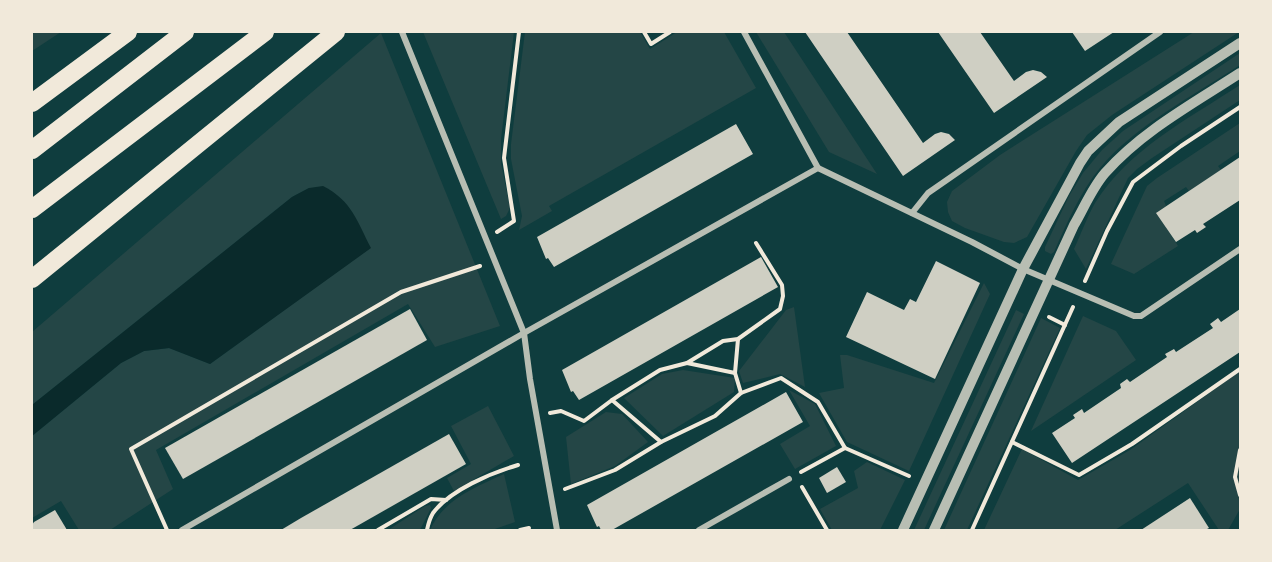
<svg xmlns="http://www.w3.org/2000/svg" width="1272" height="562" font-family="Jost,sans-serif">
	<rect width="100%" height="100%" fill="#0f3d3e"/>
	<g fill="#244646">
		<polygon points="32,32 61,32 32,51"/>
		<polygon points="423,32 514,32 501,139 501,163 510,208 506,216 501,219"/>
		<polygon points="525,32 640,32 650,49 677,32 724,32 756,88 549,206 552,211 519,230 522,216 511,159 511,144"/>
		<polygon points="756,32 784,32 877,174 829,152"/>
		<polygon points="1194,32 1239,32 1112,115 1087,135 1076,151 1027,237 1014,243 1004,242 965,228 952,221 948,212 947,202 952,191 1000,155"/>
		<polygon points="381,33 500,326 435,347 408,304 156,450 173,489 110,530 79,530 61,501 32,518 32,436 121,363 144,351 169,348 210,364 370,248 309,188 292,197 32,405 32,332"/>
		<path d="M1240,53V65C1196,94 1133,127 1100,168C1080,192 1067,223 1054,252L1051,254L1045,251V247L1069,196L1083,173L1102,150L1123,131Z"/>
		<path d="M1240,85V100L1152,158L1137,169L1128,178L1086,269L1074,249C1081,234 1087,217 1095,203C1129,149 1188,119 1240,85Z"/>
		<polygon points="1240,123 1240,151 1218,166 1221,170 1189,191 1186,187 1164,201 1166,206 1157,212 1178,246 1134,274 1111,264 1147,186 1157,178"/>
		<polygon points="984,283 990,294 909,471 847,442 819,393 844,388 840,355 847,355 934,383"/>
		<polygon points="794,307 805,387 780,374 743,383 739,371 786,310"/>
		<polygon points="1016,310 1024,314 924,530 914,530"/>
		<polygon points="1083,316 1116,331 1136,360 1031,431"/>
		<polygon points="1041,318 1060,328 967,530 944,530"/>
		<polygon points="683,370 735,378 734,392 663,436 624,398 662,374"/>
		<polygon points="1240,371 1240,509 1228,530 1219,530 1188,483 1115,530 984,530 1022,449 1078,480 1130,450"/>
		<polygon points="789,390 815,404 836,446 795,469 780,444 810,426"/>
		<polygon points="488,406 514,456 454,491 447,478 471,464 451,426"/>
		<polygon points="606,412 622,414 648,442 615,466 571,484 566,437"/>
		<polygon points="867,462 905,480 880,530 832,530 820,509 858,488 854,471"/>
		<path d="M504,474L515,522L492,530H430C444,499 474,488 504,474Z"/>
		<polygon points="430,505 431,508 420,530 388,530 425,506"/>
	</g>
	<path fill="#0a2a2b" d="M323,186C352,201 357,221 371,248L210,364L169,348L144,351L121,363L32,436V405L292,197L309,188Z"/>
	<g fill="#cfcfc3">
		<polygon points="805,32 847,32 923,143 935,134 941,132 949,134 955,140 903,176"/>
		<polygon points="938,32 980,32 1014,81 1026,72 1033,70 1041,72 1047,77 994,113"/>
		<polygon points="1072,32 1114,32 1085,51"/>
		<polygon points="736,124 753,154 554,267 548,258 546,259 537,237"/>
		<polygon points="1240,157 1240,200 1203,224 1206,227 1197,233 1195,230 1176,242 1156,213"/>
		<polygon points="761,257 778,287 579,400 573,391 571,392 562,370"/>
		<polygon points="936,261 980,283 935,379 846,337 867,292 904,310 910,299 916,302"/>
		<polygon points="410,309 427,340 183,479 165,448"/>
		<polygon points="1240,309 1240,352 1072,463 1052,433 1075,418 1073,415 1082,409 1084,413 1121,388 1120,384 1127,379 1130,382 1167,357 1165,354 1174,349 1176,352 1213,328 1210,324 1218,318 1221,322"/>
		<polygon points="786,392 803,422 612,530 601,530 599,526 597,527 587,505"/>
		<polygon points="449,434 466,464 350,530 281,530 301,518"/>
		<polygon points="837,467 846,482 827,493 819,478"/>
		<polygon points="1190,498 1209,528 1205,530 1141,530"/>
		<polygon points="55,510 67,530 32,530 32,525 34,522"/>
	</g>
	<g fill="none" stroke-linecap="round" stroke-linejoin="round">
		<g stroke="#f1e9da" stroke-width="4">
			<polyline points="644,32 651,44 670,32"/>
			<polyline points="497,232 514,221 504,158 519,32"/>
			<polyline points="1085,281 1107,231 1133,182 1181,146 1240,107"/>
			<polyline points="1049,317 1065,325"/>
			<polyline points="738,339 735,373 741,393"/>
			<polyline points="687,363 735,373"/>
			<polyline points="612,400 661,442"/>
			<polyline points="550,413 561,411 584,421 612,400 660,370 687,363 723,341 738,339 780,309 783,296 782,285 756,243"/>
			<polyline points="1012,442 1079,475 1132,444 1240,369"/>
			<polyline points="1240,450 1235,477 1240,495"/>
			<polyline points="801,472 845,448"/>
			<polyline points="802,487 827,530"/>
			<polyline points="565,489 615,470 661,442 715,416 741,393 781,378 818,402 845,448 909,476"/>
			<polyline points="167,530 131,449 401,292 480,266"/>
			<polyline points="378,530 431,499 446,500"/>
			<path d="M427,530C428,525 430,518 433,513C450,490 491,473 518,465"/>
			<polyline points="520,530 529,528"/>
			<polyline points="972,530 1073,307"/>
		</g>
		<g stroke="#b8beb3" stroke-width="6">
			<polyline points="402,32 524,333 530,379 557,530"/>
			<polyline points="744,32 818,168"/>
			<polyline points="912,213 928,193 1160,32"/>
			<polyline points="182,530 524,333 818,168 972,242 1023,269 1134,316 1141,316 1240,249"/>
			<polyline points="699,530 789,479"/>
		</g>
		<g stroke="#b8beb3" stroke-width="10">
			<polyline points="903,530 1023,269 1080,163 1088,151 1119,122 1240,43"/>
			<path d="M934,530L1074,225C1084,208 1092,188 1105,173C1142,131 1194,103 1240,73"/>
		</g>
		<g stroke="#f1e9da" stroke-width="18">
			<polyline points="32,103 128,32"/>
			<polyline points="32,150 185,32"/>
			<polyline points="32,209 265,32"/>
			<polyline points="32,279 336,32"/>
		</g>
	</g>
	<rect width="1272" height="562" fill="none" stroke="#f1e9da" stroke-width="66"/>
</svg>
